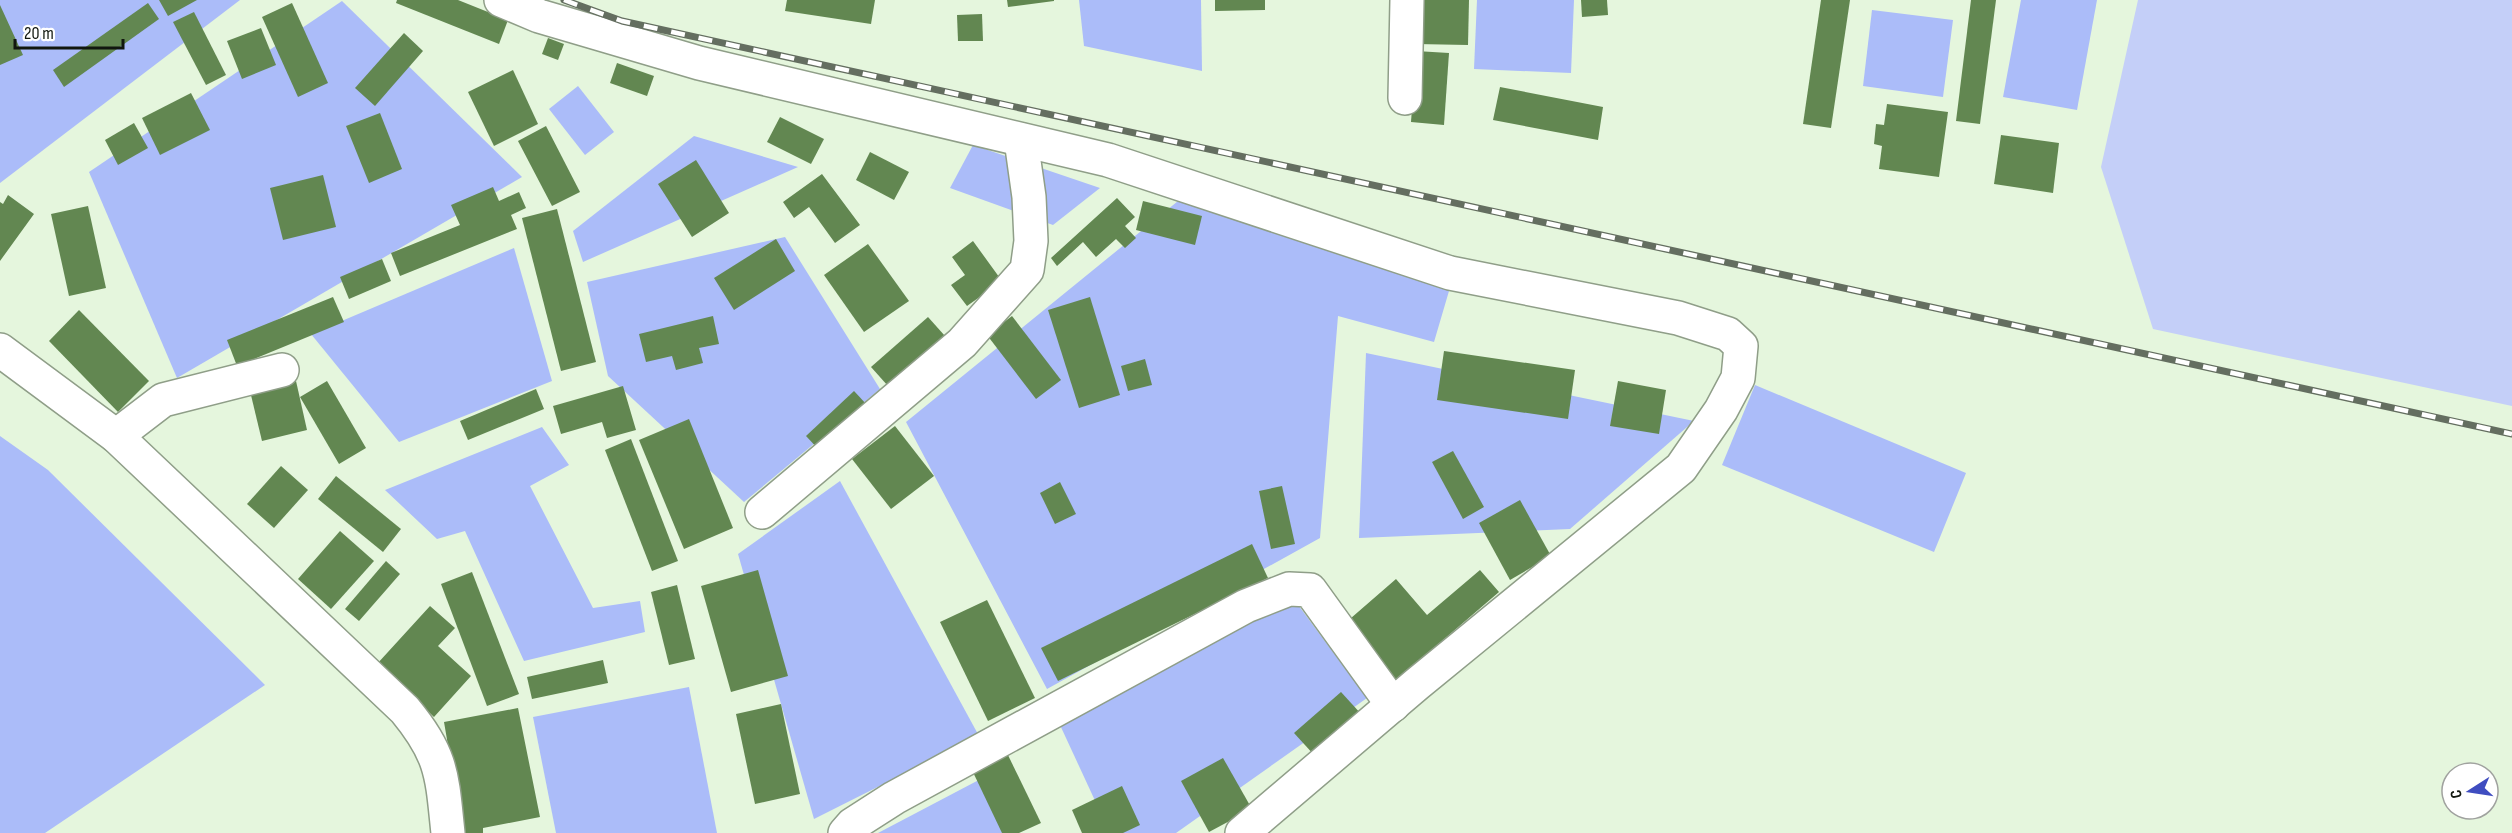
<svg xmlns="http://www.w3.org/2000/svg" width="2512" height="833" font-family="'Sofia Sans Condensed',sans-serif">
	<rect width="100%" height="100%" fill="#e5f6dd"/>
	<polygon fill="#c4cff8" points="2138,0 2512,0 2512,406 2153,329 2101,167"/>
	<g fill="#abbcf9">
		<polygon points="0,0 240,0 0,183"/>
		<polygon points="1079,0 1201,0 1202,71 1084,46"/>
		<polygon points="1477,0 1574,0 1571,73 1474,69"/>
		<polygon points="2021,0 2097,0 2077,110 2003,97"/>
		<polygon points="342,1 522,177 177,378 89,172"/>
		<polygon points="1872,10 1953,20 1943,97 1863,86"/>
		<polygon points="578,86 614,132 585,155 549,109"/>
		<polygon points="694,136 798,167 583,262 573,231"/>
		<polygon points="973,145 1100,188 1053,225 950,188"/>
		<polygon points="1183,197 1449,291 1434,342 1338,316 1320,538 1047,689 906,422"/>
		<polygon points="785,237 880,389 744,502 608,376 587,282"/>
		<polygon points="514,248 552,381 399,442 311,334"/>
		<polygon points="1366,353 1694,421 1570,529 1359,538"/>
		<polygon points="1755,385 1966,473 1934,552 1722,465"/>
		<polygon points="542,427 569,465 530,486 593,608 640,601 645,632 524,661 465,531 437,539 385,490"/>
		<polygon points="0,436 48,470 265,685 45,833 0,833"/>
		<polygon points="840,481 979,736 814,819 738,554"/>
		<polygon points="1293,598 1367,698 1176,833 1110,833 1060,725"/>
		<polygon points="689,687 717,833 556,833 533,717"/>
		<polygon points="994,772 1018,833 878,833"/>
	</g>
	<g fill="#628751">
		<polygon points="159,0 197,0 168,16"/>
		<polygon points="397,0 458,0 508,20 499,44 396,3"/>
		<polygon points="787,0 875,0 871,24 785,11"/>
		<polygon points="1007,0 1054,0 1054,1 1008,7"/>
		<polygon points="1215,0 1265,0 1265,10 1215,11"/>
		<polygon points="1417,0 1469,0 1468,45 1416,44"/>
		<polygon points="1581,0 1607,0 1608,15 1582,17"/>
		<polygon points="1821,0 1850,0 1831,128 1803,124"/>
		<polygon points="1971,0 1996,0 1980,124 1956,121"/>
		<polygon points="148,3 159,19 64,87 53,70"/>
		<polygon points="292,3 328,83 298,97 262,17"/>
		<polygon points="0,5 23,55 0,65"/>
		<polygon points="194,12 226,75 206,85 173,22"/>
		<polygon points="982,14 983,41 958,41 957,15"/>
		<polygon points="261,28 276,65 242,79 227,41"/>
		<polygon points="404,33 423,51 375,106 355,88"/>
		<polygon points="548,38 564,44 558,60 542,54"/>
		<polygon points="1416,51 1449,53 1444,125 1411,122"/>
		<polygon points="617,63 654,76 647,96 610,83"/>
		<polygon points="513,70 538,124 494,146 468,92"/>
		<polygon points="1500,87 1603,107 1598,140 1493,120"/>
		<polygon points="191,93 210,130 160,155 142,118"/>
		<polygon points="1887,104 1948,112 1939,177 1879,169 1882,146 1874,144 1876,124 1884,125"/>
		<polygon points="380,113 402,169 369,183 346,126"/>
		<polygon points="780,117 824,139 811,164 767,142"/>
		<polygon points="134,123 148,148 118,165 105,140"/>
		<polygon points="546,126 580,192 552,206 518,141"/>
		<polygon points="2001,135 2059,143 2053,193 1994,184"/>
		<polygon points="870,152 909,172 894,200 856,180"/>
		<polygon points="696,160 729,213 692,237 658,184"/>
		<polygon points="822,174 860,225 835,243 809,207 794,218 783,202"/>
		<polygon points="323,175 336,227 283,240 270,188"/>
		<polygon points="493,187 499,201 519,192 526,208 511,215 517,229 400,276 391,253 460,225 451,205"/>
		<polygon points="8,195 34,214 0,261 0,202 3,204"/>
		<polygon points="1117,198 1135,217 1125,226 1136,238 1125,248 1116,239 1096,257 1083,242 1057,266 1051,258"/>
		<polygon points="1143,201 1202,216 1195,245 1136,230"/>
		<polygon points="88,206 106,288 69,296 51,214"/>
		<polygon points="557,209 596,362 561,371 522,218"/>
		<polygon points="776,239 795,271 734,310 714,278"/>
		<polygon points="973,241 1002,281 967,306 951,285 965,275 952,257"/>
		<polygon points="868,244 909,301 864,332 824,275"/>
		<polygon points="382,259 391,281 349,299 340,277"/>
		<polygon points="333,297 344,322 237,366 227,340"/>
		<polygon points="1090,297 1120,395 1079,408 1048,310"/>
		<polygon points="79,310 149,381 118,412 49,341"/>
		<polygon points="713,316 719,344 699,348 703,363 676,370 672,356 646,362 639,334"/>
		<polygon points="1012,316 1061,380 1036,399 987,335"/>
		<polygon points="928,317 945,336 888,386 871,367"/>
		<polygon points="1444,351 1575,370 1568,419 1437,400"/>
		<polygon points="1145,359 1152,385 1128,391 1121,366"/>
		<polygon points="296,381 307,430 262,441 250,391"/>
		<polygon points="327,381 366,448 339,464 300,397"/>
		<polygon points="1618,381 1666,390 1659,434 1610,426"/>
		<polygon points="623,386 636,430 607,438 602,422 561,434 553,406"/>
		<polygon points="536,389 544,409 468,440 460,421"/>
		<polygon points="854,391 868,406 820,451 806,436"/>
		<polygon points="689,419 733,528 684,549 639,440"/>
		<polygon points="895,426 934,476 891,509 852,459"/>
		<polygon points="631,439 678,561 652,571 605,450"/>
		<polygon points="1453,451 1484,507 1463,519 1432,462"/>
		<polygon points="281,466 308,490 274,528 247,504"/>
		<polygon points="336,476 401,529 383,552 318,499"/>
		<polygon points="1060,482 1076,514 1055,524 1040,493"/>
		<polygon points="1282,486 1295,544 1271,549 1259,491"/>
		<polygon points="1520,500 1551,556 1510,580 1479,523"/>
		<polygon points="340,531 374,561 331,609 298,579"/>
		<polygon points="1252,544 1268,578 1058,681 1041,648"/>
		<polygon points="386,561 400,574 359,621 345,609"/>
		<polygon points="758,570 788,676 731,692 701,586"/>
		<polygon points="1480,570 1499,592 1393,683 1343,625 1396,579 1427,615"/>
		<polygon points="472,572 519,694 487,706 441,584"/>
		<polygon points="677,585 695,659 669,665 651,592"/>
		<polygon points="987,600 1035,698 988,721 940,622"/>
		<polygon points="430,606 455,628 438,646 471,676 434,717 377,664"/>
		<polygon points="603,660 608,683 532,699 527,677"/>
		<polygon points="1341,692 1362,715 1315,756 1294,733"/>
		<polygon points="781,704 800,794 755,804 736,714"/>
		<polygon points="518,708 540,817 483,828 483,833 463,833 444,722"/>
		<polygon points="1006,751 1041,823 1019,833 1002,833 971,768"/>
		<polygon points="1223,758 1252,809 1209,832 1181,781"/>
		<polygon points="1122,786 1140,825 1123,833 1082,833 1072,810"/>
	</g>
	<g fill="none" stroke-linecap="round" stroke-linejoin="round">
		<defs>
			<g id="minor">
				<polyline points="501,0 539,16 699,63 1108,160 1450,273 1678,318 1728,334 1741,346 1738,378 1721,410 1681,468 1417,684 1242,833"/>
				<polyline points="1405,98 1407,0"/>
				<path d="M0,350L116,436L405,710C443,756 442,776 448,833"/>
				<polyline points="116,436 163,400 282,370"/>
				<polyline points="762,512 962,343 1027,270 1031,241 1029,197 1021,140"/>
				<polyline points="845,833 852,825 894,798 1246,606 1289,589 1310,590 1393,705"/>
			</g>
		</defs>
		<use href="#minor" stroke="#8f9e88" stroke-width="36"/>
		<use href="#minor" stroke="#fff" stroke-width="33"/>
		<defs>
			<polyline id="rail" points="564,0 622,21 2512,434"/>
		</defs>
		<use href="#rail" stroke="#646e60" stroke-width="7"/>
		<use href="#rail" stroke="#fff" stroke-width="4.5" stroke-dasharray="14" stroke-linecap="butt"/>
	</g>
	<g transform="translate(2470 791) rotate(258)"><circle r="28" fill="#ffffff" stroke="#a0a29f" stroke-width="1.5"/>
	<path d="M0-4.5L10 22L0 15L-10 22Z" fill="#3f4dc0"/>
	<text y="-9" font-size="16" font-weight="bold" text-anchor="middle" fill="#11170f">С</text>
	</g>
	<path d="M15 39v9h108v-9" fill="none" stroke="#11170f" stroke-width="3"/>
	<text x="24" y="39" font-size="18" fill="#11170f" stroke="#ffffff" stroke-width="4.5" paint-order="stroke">20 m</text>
</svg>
